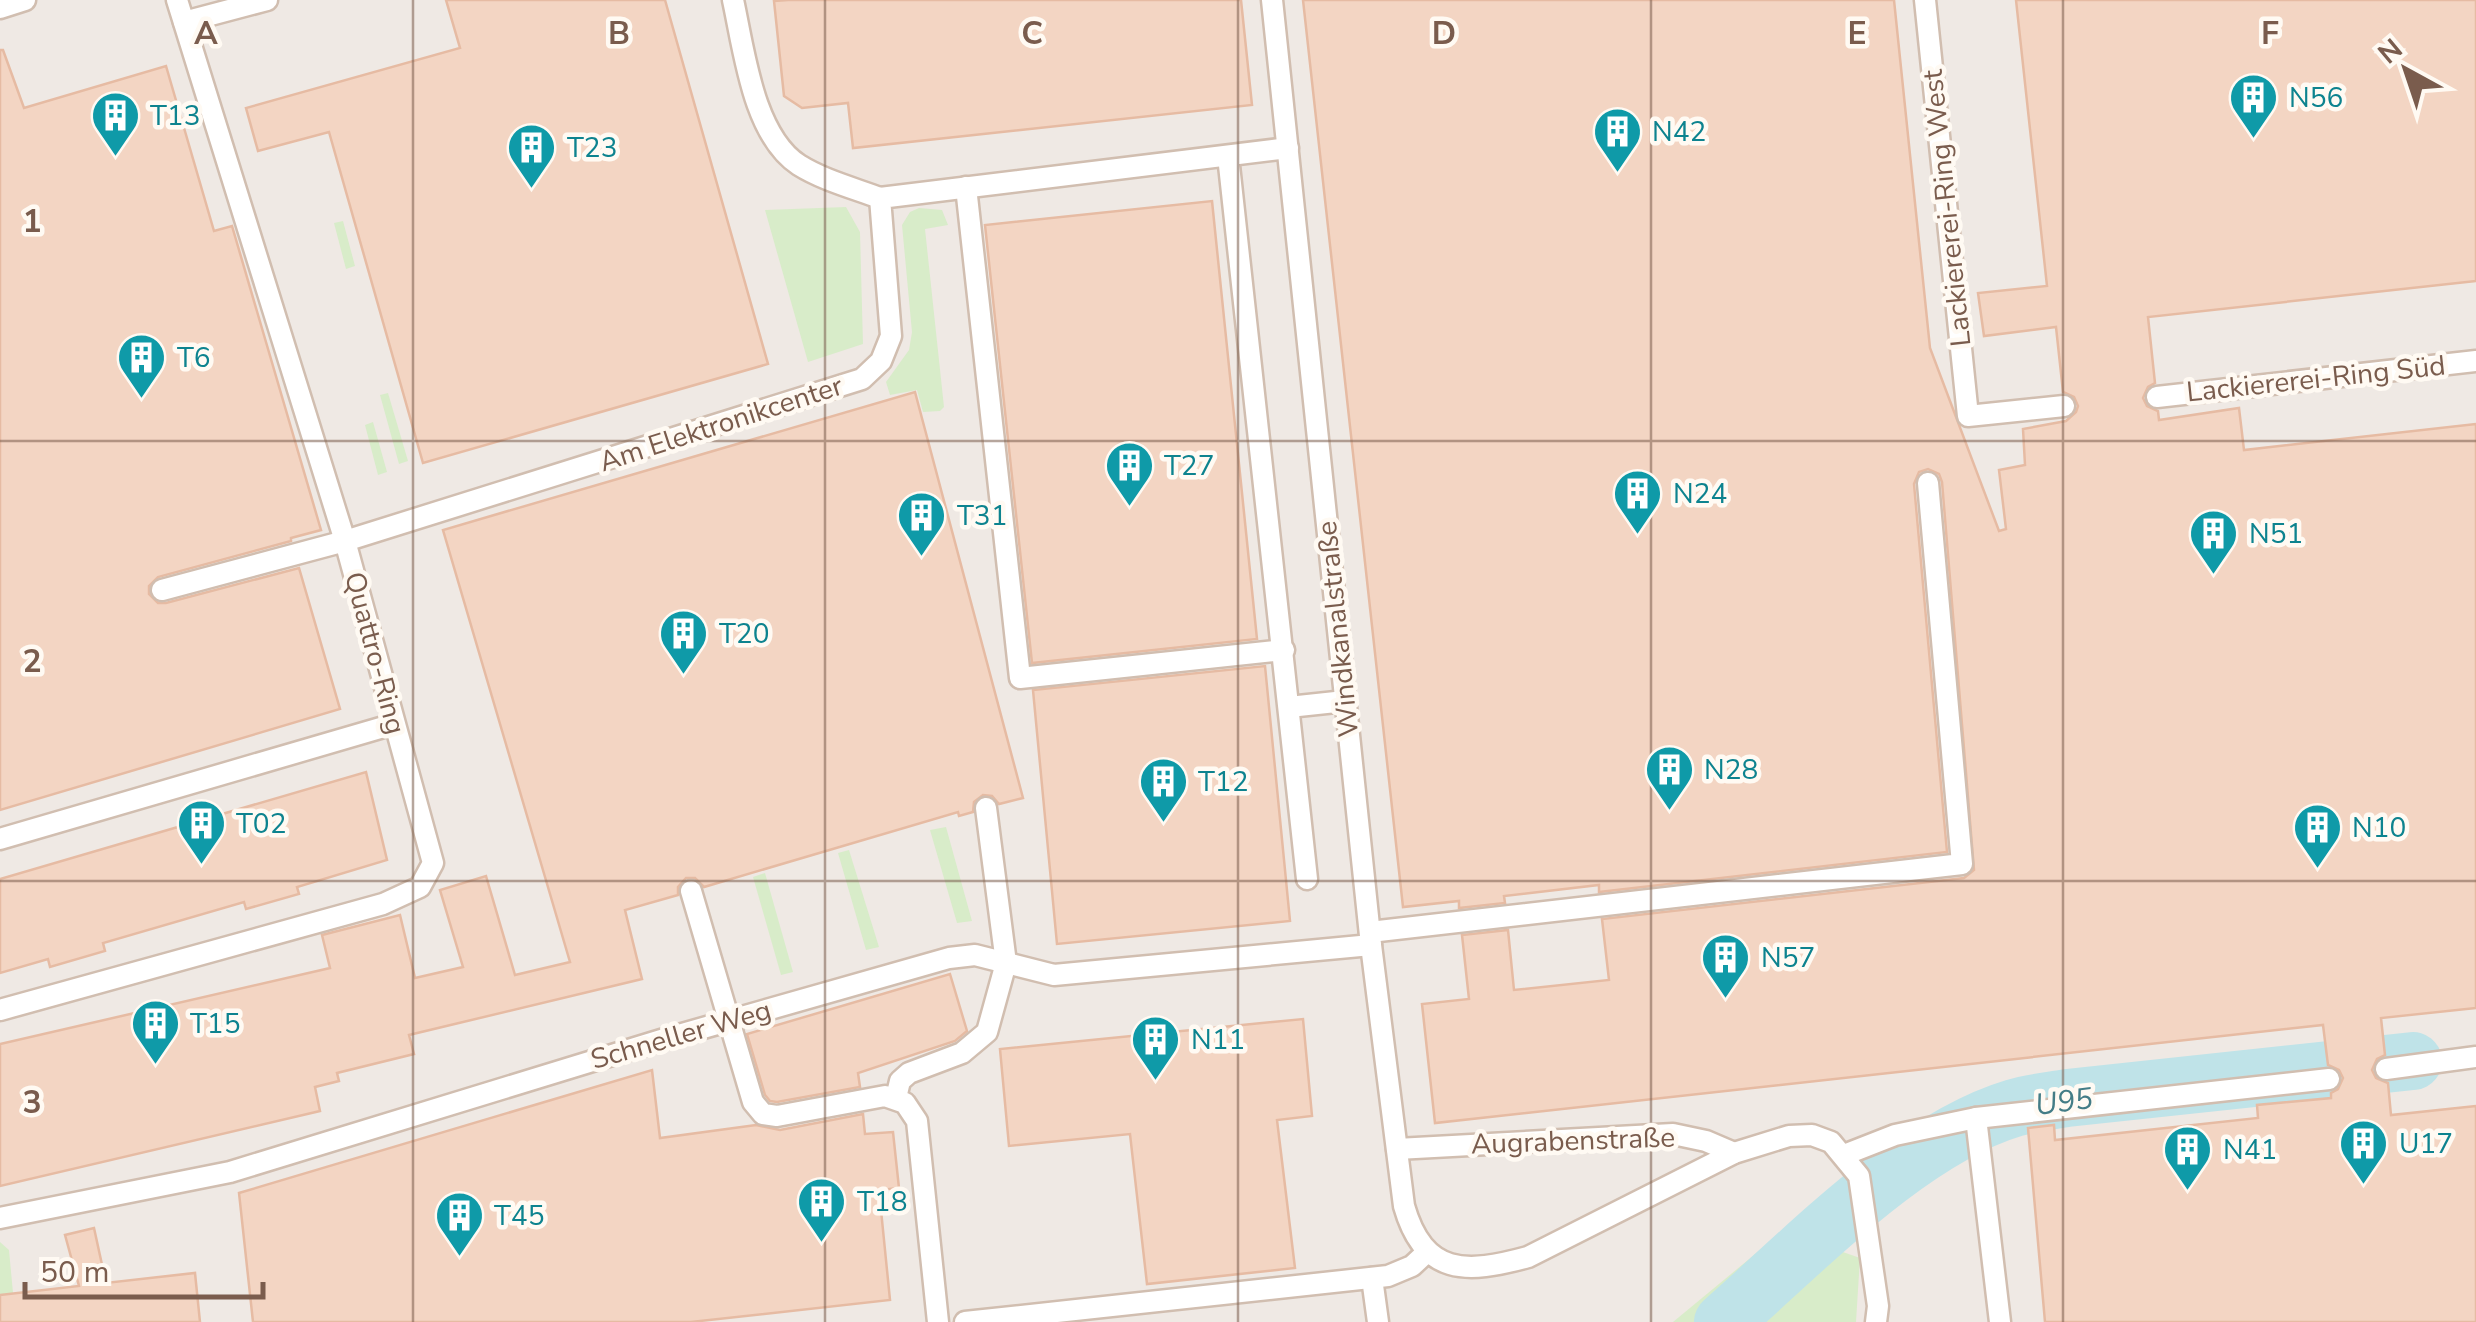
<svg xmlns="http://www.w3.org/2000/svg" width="2476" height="1322" font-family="'Nunito Sans',sans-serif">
	<rect width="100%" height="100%" fill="#fdf6ec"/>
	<rect fill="#efe9e4" x="0" y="0" width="2476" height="1322"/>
	<g fill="#d8ecc9">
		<polygon points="846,207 860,232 863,344 808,362 765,210"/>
		<polygon points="919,208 942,210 948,225 925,229 944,407 940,411 923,412 917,390 890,395 886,382 909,350 912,332 902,225 910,212"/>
		<polygon points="343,221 355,266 346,269 334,223"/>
		<polygon points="388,393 408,461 399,464 380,395"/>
		<polygon points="373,422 387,472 378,475 365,425"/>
		<polygon points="946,827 972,921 957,923 930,830"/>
		<polygon points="849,850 879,947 866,950 838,853"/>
		<polygon points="765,873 793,972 781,975 753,877"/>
		<polygon points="1783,1231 1860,1258 1856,1322 1673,1322"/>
		<polygon points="0,1242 9,1250 13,1293 0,1295"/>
	</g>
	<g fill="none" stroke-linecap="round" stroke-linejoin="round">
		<polyline stroke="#a5d3da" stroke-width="10" points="1729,1322 1829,1230"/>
		<path stroke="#bfe3e8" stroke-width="58" d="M1723,1322C1804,1251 1910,1139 2014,1108C2031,1103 2050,1101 2067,1098L2413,1061"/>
	</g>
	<g fill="#f3d5c3" stroke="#e6bba3" stroke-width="2.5">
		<polygon points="446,0 665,0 768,364 423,463 329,132 258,151 246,108 460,48"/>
		<polygon points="788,0 1241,0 1252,105 853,148 848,103 802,108 784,96 774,1"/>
		<polygon points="1303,0 1894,0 1930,348 1999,531 2006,529 1999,470 2025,465 2023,429 2066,421 2076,412 2078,406 2074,397 2063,392 2056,327 1984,336 1978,293 2047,286 2016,0 2476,0 2476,281 2148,317 2155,383 2148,387 2143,398 2147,406 2158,411 2159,420 2239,408 2244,450 2476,424 2476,1008 2381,1018 2385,1055 2377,1059 2372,1070 2376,1078 2388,1083 2391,1115 2476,1106 2476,1322 2045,1322 2028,1128 2054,1125 2055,1140 2258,1118 2257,1105 2331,1098 2331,1093 2338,1089 2343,1078 2339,1070 2328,1065 2323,1025 1435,1123 1422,1004 1469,999 1462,935 1508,930 1514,990 1609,980 1602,919 1964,878 1974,870 1942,482 1939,474 1928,469 1919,472 1914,484 1947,852 1599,892 1599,885 1504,896 1505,903 1459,908 1459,901 1403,907"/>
		<polygon points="0,50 3,50 24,108 166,66 214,231 232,226 321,530 291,538 291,541 158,577 149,586 149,594 158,603 166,603 299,568 340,709 0,810"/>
		<polygon points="1212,201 1257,639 1032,663 985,225"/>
		<polygon points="915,392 1023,798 999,804 992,796 983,795 974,802 973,812 959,816 958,812 704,887 695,878 686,878 678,887 678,895 625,910 642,979 409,1035 414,1054 337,1073 339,1081 315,1087 320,1111 0,1186 0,1044 330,968 322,935 400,915 415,978 463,967 440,890 486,876 515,975 570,962 443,530"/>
		<polygon points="1265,666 1290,921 1057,944 1033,690"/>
		<polygon points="366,772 387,860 297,887 299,894 246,909 244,902 103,943 105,951 50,967 48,959 0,973 0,879"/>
		<polygon points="950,974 967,1031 955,1041 858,1073 860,1087 777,1102 770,1101 765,1095 747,1034"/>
		<polygon points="1303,1019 1312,1116 1277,1120 1295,1268 1147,1284 1130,1134 1009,1146 1000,1049"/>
		<polygon points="652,1070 660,1138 756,1125 780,1130 863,1114 865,1134 893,1132 899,1188 879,1190 890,1300 691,1322 253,1322 239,1193"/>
		<polygon points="94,1228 106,1283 195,1273 200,1322 0,1322 0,1295 79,1286 65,1235"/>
	</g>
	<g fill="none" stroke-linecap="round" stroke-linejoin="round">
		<defs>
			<g id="service">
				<path d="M733,0C744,50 753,135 799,165C823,180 853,188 880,198"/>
				<path d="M1272,0L1371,945L1404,1206C1424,1276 1466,1274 1528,1257L1734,1153L1789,1136L1812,1135L1831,1142L1859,1176L1878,1306L1876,1322"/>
				<polyline points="1925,0 1968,416 2064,406"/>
				<polyline points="0,8 25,0"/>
				<polyline points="184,22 267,0"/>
				<polyline points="1228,156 1307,879"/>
				<polyline points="966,187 1020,678 1284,650"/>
				<polyline points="2157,397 2476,361"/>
				<polyline points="162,590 345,541 862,379 881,361 891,336 880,198 1288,148"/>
				<polyline points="1289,707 1345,701"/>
				<polyline points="0,839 394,724"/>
				<polyline points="691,891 753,1102 763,1114 777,1116 885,1096 905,1103 917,1121 938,1322"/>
				<polyline points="1370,932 1962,864 1928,483"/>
				<polyline points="0,1010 383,904 420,887 433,863 345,541 177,0"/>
				<polyline points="2386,1069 2476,1057"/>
				<polyline points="896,1098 900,1081 909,1073 962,1053 987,1032 1006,963 986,808"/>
				<polyline points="1976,1118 2000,1322"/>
				<polyline points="1397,1149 1673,1134 1706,1141 1734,1153"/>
				<polyline points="1844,1155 1895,1135 1976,1118 2329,1079"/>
				<polyline points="0,1218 230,1172 661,1040 949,958 975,955 1054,975 1371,945"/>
				<polyline points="1372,1278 1378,1322"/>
				<polyline points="965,1322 1388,1276 1412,1266 1426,1253"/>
			</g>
		</defs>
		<use href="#service" stroke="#d1beb0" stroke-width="25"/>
		<use href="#service" stroke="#fff" stroke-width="20"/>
	</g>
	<path fill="none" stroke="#7a5c4d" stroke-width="2.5" stroke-opacity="0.55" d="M413,0V1322M825,0V1322M1238,0V1322M1651,0V1322M2063,0V1322M0,441H2476M0,881H2476"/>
	<defs>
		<symbol id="building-pin" viewBox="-11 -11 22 30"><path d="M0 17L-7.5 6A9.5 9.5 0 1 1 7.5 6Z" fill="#0f9aa8" stroke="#fffaf3"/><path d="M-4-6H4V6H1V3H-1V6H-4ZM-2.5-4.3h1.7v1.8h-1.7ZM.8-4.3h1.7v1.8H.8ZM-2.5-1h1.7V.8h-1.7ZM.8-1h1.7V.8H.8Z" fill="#fff"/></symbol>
	</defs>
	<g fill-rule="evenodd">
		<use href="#building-pin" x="2226" y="70" width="55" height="75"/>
		<use href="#building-pin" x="88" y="88" width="55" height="75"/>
		<use href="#building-pin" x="1590" y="104" width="55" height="75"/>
		<use href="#building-pin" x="504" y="120" width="55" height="75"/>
		<use href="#building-pin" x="114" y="330" width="55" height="75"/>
		<use href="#building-pin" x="1102" y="438" width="55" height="75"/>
		<use href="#building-pin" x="1610" y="466" width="55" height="75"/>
		<use href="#building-pin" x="894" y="488" width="55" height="75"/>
		<use href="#building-pin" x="2186" y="506" width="55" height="75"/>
		<use href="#building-pin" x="656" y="606" width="55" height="75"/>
		<use href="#building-pin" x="1642" y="742" width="55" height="75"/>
		<use href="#building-pin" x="1136" y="754" width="55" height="75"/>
		<use href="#building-pin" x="174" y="796" width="55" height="75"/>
		<use href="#building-pin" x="2290" y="800" width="55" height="75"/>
		<use href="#building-pin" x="1698" y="930" width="55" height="75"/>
		<use href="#building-pin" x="128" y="996" width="55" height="75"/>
		<use href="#building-pin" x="1128" y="1012" width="55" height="75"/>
		<use href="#building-pin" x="2336" y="1116" width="55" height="75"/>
		<use href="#building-pin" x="2160" y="1122" width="55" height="75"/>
		<use href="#building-pin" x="794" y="1174" width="55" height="75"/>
		<use href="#building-pin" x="432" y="1188" width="55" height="75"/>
	</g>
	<g text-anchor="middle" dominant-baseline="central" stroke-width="9" stroke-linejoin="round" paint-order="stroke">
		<g font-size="28" fill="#0d838f" stroke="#fffaf3" text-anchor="start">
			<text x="2289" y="98">N56</text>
			<text x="150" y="116">T13</text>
			<text x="1652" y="132">N42</text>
			<text x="567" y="148">T23</text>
			<text x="177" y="358">T6</text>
			<text x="1164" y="466">T27</text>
			<text x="1673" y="494">N24</text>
			<text x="957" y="516">T31</text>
			<text x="2249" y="534">N51</text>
			<text x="719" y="634">T20</text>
			<text x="1704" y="770">N28</text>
			<text x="1198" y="782">T12</text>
			<text x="236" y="824">T02</text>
			<text x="2352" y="828">N10</text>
			<text x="1761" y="958">N57</text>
			<text x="190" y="1024">T15</text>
			<text x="1191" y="1040">N11</text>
			<text x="2399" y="1144">U17</text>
			<text x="2223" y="1150">N41</text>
			<text x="857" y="1202">T18</text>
			<text x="494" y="1216">T45</text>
		</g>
		<g font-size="28" fill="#7a5c4d" stroke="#fffaf3">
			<text transform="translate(1947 208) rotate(-96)">Lackiererei-Ring West</text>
			<text transform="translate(2316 379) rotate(-6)">Lackiererei-Ring Süd</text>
			<text transform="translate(721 424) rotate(-18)">Am Elektronikcenter</text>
			<text transform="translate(1338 629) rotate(-96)">Windkanalstraße</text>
			<text transform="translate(375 653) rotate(75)">Quattro-Ring</text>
			<text transform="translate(681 1035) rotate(-16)">Schneller Weg</text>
			<text transform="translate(1573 1141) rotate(-2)">Augrabenstraße</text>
		</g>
		<g font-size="30" font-style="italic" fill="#437c86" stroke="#fffaf3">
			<text transform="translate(2064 1102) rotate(-7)">U95</text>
		</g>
	</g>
	<g font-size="32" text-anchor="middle" font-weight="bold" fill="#7a5c4d" stroke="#fffaf3" stroke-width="9" stroke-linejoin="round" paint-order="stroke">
		<text x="206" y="44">A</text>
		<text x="619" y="44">B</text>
		<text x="1032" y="44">C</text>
		<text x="1444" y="44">D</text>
		<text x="1857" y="44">E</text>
		<text x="2270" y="44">F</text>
		<text x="32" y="232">1</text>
		<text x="32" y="672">2</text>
		<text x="32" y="1113">3</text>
	</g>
	<g transform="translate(2406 70) rotate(320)" stroke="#fffaf3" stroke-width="8" paint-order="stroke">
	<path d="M0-8L18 38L0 25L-18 38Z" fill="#7a5c4d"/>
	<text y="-15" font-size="28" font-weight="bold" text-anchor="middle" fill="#7a5c4d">N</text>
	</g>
	<path d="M25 1282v15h238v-15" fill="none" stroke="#7a5c4d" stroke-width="5"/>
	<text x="40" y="1282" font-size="30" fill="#7a5c4d" stroke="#fffaf3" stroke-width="8" paint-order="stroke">50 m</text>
</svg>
